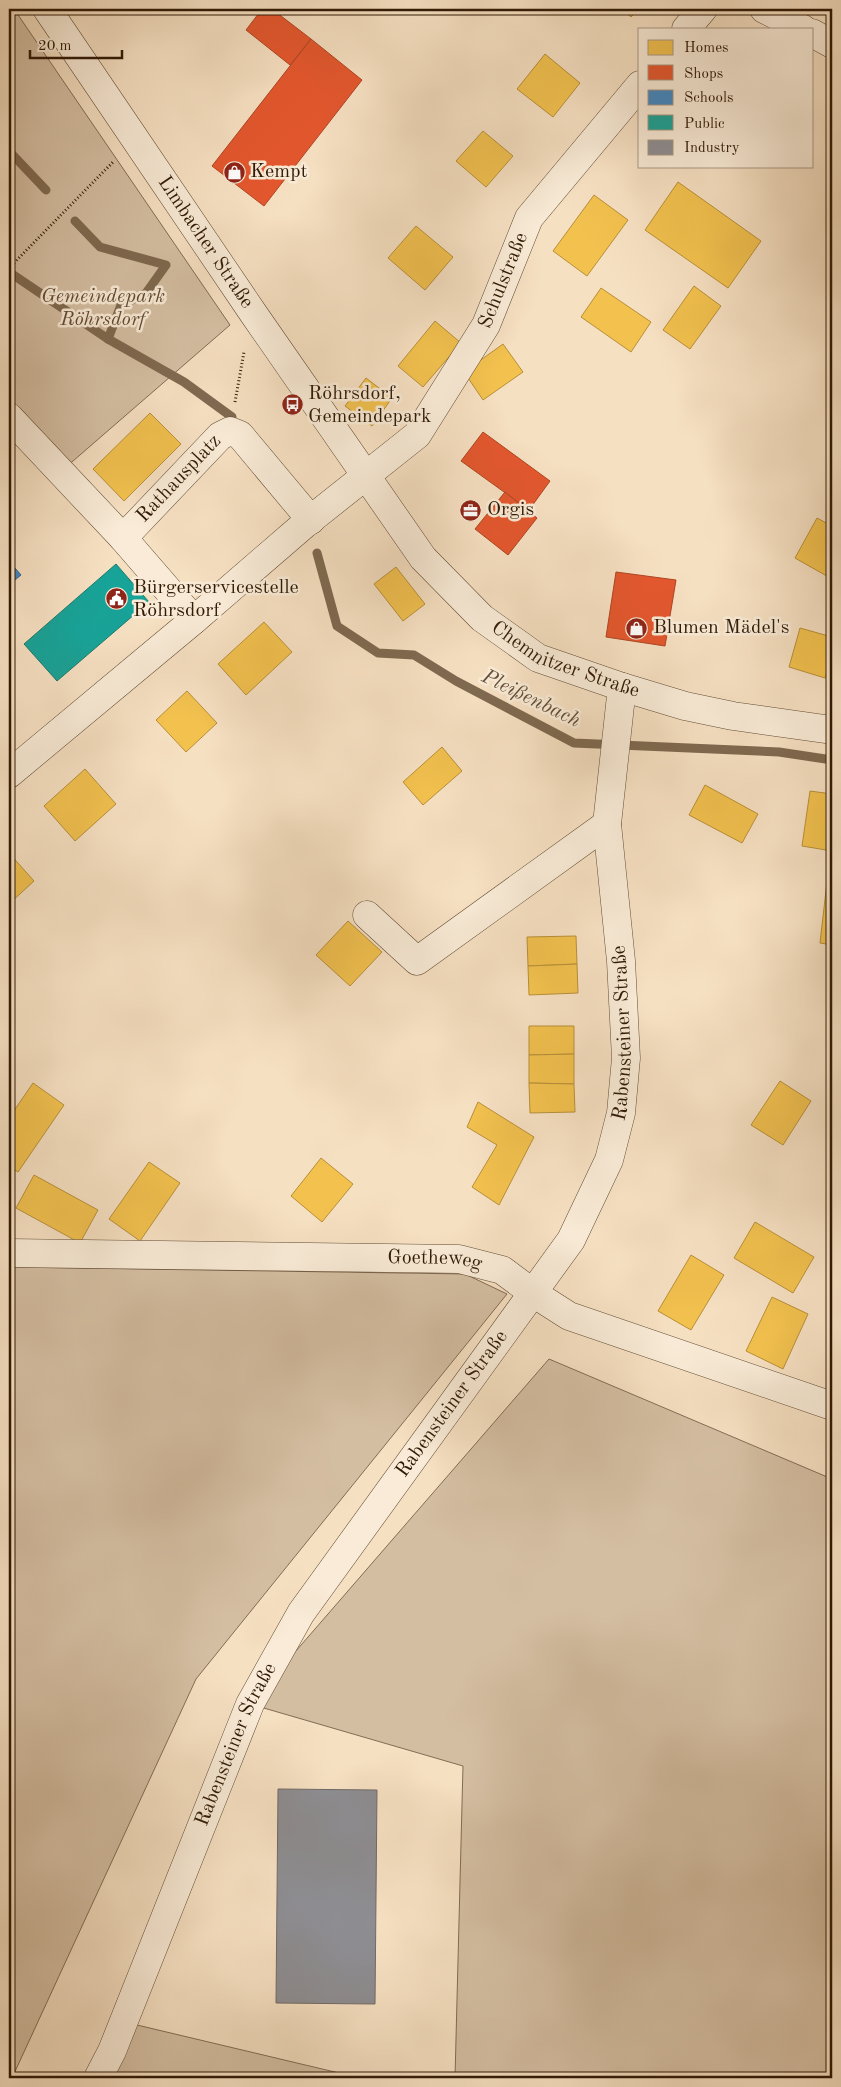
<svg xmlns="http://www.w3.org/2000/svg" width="841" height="2087" font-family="'Old Standard TT',serif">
	<rect width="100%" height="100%" fill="#f6e0c2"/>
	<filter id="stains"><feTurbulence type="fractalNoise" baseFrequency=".004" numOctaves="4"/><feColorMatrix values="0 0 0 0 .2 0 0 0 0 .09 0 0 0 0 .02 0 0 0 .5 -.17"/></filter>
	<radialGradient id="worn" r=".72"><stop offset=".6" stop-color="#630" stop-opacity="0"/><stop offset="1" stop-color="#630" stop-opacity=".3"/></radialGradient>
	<g fill="#d4bea2" stroke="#826c54">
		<polygon points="9,9 14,9 230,325 58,474 25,434 9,448"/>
		<polygon points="9,1267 465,1274 507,1294 196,1679 12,2078 9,2078"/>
		<polygon points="549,1359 832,1479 832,2078 455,2078 463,1766 250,1704"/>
		<polygon points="137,2025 360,2078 111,2078"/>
	</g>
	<g fill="#f2c14e" stroke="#b88f38">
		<polygon points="622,9 638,9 631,17"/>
		<polygon points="545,54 580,83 553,117 517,89"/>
		<polygon points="483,131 513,156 486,187 456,161"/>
		<polygon points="678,182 761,241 728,288 645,230"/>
		<polygon points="594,195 628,220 587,276 553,251"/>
		<polygon points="416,226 453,257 425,290 388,258"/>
		<polygon points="694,286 721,306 690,349 663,330"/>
		<polygon points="601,288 651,322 631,352 581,317"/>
		<polygon points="435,321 461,343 423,387 398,366"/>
		<polygon points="503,344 523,372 483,400 464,372"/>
		<polygon points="366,378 392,398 372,426 345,406"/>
		<polygon points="150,413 181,444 124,501 93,469"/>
		<polygon points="817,518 832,526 832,579 795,558"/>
		<polygon points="396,567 425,604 403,621 374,584"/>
		<polygon points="264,622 292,652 246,695 218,664"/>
		<polygon points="800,628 832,637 832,654 825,678 789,667"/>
		<polygon points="187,691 217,723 186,752 156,720"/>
		<polygon points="442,747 462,771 423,805 403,782"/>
		<polygon points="85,769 116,804 75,841 44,806"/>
		<polygon points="705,785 758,814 742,843 689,815"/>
		<polygon points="810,791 832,794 832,851 802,846"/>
		<polygon points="9,853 34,881 9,904"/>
		<polygon points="828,873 832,873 832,945 820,943"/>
		<polygon points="348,921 382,952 350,986 316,955"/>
		<polygon points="576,936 577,964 528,966 527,937"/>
		<polygon points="577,964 578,993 529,995 528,966"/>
		<polygon points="529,1026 574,1026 574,1054 529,1055"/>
		<polygon points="574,1054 574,1084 529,1083 529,1055"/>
		<polygon points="780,1081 811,1101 783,1145 751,1125"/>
		<polygon points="33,1083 64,1105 18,1172 9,1166 9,1118"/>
		<polygon points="529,1083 574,1084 575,1112 530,1113"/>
		<polygon points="478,1102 534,1137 499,1205 472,1187 497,1145 467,1127"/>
		<polygon points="321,1158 353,1184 322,1222 291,1196"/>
		<polygon points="149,1162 180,1183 140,1241 109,1219"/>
		<polygon points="34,1175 98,1210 80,1243 16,1208"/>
		<polygon points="755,1222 814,1257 793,1293 734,1258"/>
		<polygon points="691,1255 724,1275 691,1330 658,1311"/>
		<polygon points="772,1297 808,1314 783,1369 746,1351"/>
	</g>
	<g fill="#e4572e" stroke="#ae4522">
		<polygon points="262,9 272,9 311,39 290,65 246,30"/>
		<polygon points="311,39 362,80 264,206 212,166"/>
		<polygon points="483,432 550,481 529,510 461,461"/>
		<polygon points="505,492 537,518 508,555 475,529"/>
		<polygon points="616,572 676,580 665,646 606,637"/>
	</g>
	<polygon fill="#3f88c5" stroke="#3a678b" points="9,561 21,575 9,585"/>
	<polygon fill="#17a398" stroke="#1e7a6c" points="116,564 149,602 57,681 24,644"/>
	<polygon fill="#8d8d92" stroke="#716a68" points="278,1789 377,1790 375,2004 276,2003"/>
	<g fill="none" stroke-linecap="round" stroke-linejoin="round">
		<g stroke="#7f6950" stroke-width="9">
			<polyline points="9,151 46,190"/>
			<polyline points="75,221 100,247 166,265 146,293 121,305 108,339"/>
			<polyline points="9,272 108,339 184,382 232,417"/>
			<polyline points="317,553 337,626 378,653 414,655 456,681 574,743 779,752 832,760"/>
		</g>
		<defs>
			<g id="minor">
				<path id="s1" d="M47,9L253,313L423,558L482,618L538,658L622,687L685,706L733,716L832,730"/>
				<polyline points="764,9 803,29"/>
				<polyline points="686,29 703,9"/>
				<polyline points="812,33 832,44"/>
				<polyline points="9,417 123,538"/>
				<path id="s2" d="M194,620L123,538L220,436L230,431L240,435L311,520"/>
				<path id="s3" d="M9,774L194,620L305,524L417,435L486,325L529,218L640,85"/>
				<polyline points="367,915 417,961 607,824"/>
				<path id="s4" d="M9,1253L459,1259L502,1270L533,1293L569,1316L832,1406"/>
				<path id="s5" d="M98,2078L112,2051L250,1704L301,1613L571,1240L609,1160L621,1113L626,1058L621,961L607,824L622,687"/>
			</g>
		</defs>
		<use href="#minor" stroke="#624c34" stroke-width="29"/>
		<g stroke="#301a05" stroke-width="3" stroke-dasharray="1 2.5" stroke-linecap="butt">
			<polyline points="9,268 114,161"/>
			<polyline points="235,402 244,352"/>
		</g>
		<use href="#minor" stroke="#f9ebd7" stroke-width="28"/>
	</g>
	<defs>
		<symbol id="shop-disc" viewBox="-11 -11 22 22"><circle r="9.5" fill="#8f2418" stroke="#f9ebd7"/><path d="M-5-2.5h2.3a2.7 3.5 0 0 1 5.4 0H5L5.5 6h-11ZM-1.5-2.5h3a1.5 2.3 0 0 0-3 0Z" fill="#fff"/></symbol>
		<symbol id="bus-disc" viewBox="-11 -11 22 22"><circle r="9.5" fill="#8f2418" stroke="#f9ebd7"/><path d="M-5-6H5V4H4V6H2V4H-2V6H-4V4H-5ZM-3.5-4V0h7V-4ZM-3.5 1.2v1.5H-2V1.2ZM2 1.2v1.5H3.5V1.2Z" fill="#fff"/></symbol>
		<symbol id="office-disc" viewBox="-11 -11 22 22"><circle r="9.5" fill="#8f2418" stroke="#f9ebd7"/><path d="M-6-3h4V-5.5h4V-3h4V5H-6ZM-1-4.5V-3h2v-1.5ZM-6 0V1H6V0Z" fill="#fff"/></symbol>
		<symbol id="civic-disc" viewBox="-11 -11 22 22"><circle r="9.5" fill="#8f2418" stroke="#f9ebd7"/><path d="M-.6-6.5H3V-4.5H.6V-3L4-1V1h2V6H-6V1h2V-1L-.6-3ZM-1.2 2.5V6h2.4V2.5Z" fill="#fff"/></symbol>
	</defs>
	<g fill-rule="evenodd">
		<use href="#shop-disc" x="222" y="160" width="25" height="25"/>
		<use href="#bus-disc" x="280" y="392" width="25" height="25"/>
		<use href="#office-disc" x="458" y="498" width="25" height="25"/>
		<use href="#civic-disc" x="104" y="586" width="25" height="25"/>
		<use href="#shop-disc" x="624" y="616" width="25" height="25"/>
	</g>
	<g text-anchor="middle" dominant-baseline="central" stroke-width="5" stroke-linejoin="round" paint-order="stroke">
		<g font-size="20" fill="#301a05" stroke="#f9ebd7" text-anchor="start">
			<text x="250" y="172">Kempt</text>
			<text x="308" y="394">Röhrsdorf,<tspan x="308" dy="23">Gemeindepark</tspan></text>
			<text x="487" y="510">Orgis</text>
			<text x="133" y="588">Bürgerservicestelle<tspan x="133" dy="23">Röhrsdorf</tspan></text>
			<text x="653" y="628">Blumen Mädel's</text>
		</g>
		<g font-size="20" fill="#301a05" stroke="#f9ebd7">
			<text stroke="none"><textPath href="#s1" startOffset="282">Limbacher Straße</textPath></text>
			<text stroke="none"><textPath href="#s3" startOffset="708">Schulstraße</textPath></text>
			<text stroke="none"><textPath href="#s2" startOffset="190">Rathausplatz</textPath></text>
			<text stroke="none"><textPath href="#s1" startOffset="844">Chemnitzer Straße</textPath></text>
			<text stroke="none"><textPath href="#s5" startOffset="1186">Rabensteiner Straße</textPath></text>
			<text stroke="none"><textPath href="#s4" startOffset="426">Goetheweg</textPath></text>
			<text stroke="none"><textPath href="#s5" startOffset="766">Rabensteiner Straße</textPath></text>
			<text stroke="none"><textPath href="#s5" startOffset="361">Rabensteiner Straße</textPath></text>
		</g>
		<g font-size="20" font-style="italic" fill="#614b34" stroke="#f9ebd7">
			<text x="103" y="297">Gemeindepark<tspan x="103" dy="23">Röhrsdorf</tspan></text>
		</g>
		<g font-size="21" font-style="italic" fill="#644e37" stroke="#f9ebd7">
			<text transform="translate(531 699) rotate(26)">Pleißenbach</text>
		</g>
	</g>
	<rect width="841" height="2087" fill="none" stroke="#f6e0c2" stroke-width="30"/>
	<rect x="10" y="10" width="821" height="2067" fill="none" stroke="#301a05" stroke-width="2.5"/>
	<rect x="15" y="15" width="811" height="2057" fill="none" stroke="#301a05"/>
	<rect x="638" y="28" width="175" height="140" fill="#f9ebd7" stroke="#a99783"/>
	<rect x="648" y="40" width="25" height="15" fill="#f2c14e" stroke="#a99783"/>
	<text x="684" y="52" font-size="15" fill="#301a05">Homes</text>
	<rect x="648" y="65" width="25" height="15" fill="#e4572e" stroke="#a99783"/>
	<text x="684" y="78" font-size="15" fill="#301a05">Shops</text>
	<rect x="648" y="90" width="25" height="15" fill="#3f88c5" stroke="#a99783"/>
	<text x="684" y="102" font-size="15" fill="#301a05">Schools</text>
	<rect x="648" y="115" width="25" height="15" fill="#17a398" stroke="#a99783"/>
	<text x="684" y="128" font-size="15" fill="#301a05">Public</text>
	<rect x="648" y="140" width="25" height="15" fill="#8d8d92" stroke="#a99783"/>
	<text x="684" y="152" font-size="15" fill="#301a05">Industry</text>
	<path d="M30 50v8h92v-8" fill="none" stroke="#301a05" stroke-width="2.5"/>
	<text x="38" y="50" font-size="15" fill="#301a05" stroke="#f9ebd7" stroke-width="4" paint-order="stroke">20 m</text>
	<rect width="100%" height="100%" filter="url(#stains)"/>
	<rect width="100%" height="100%" fill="url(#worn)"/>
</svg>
